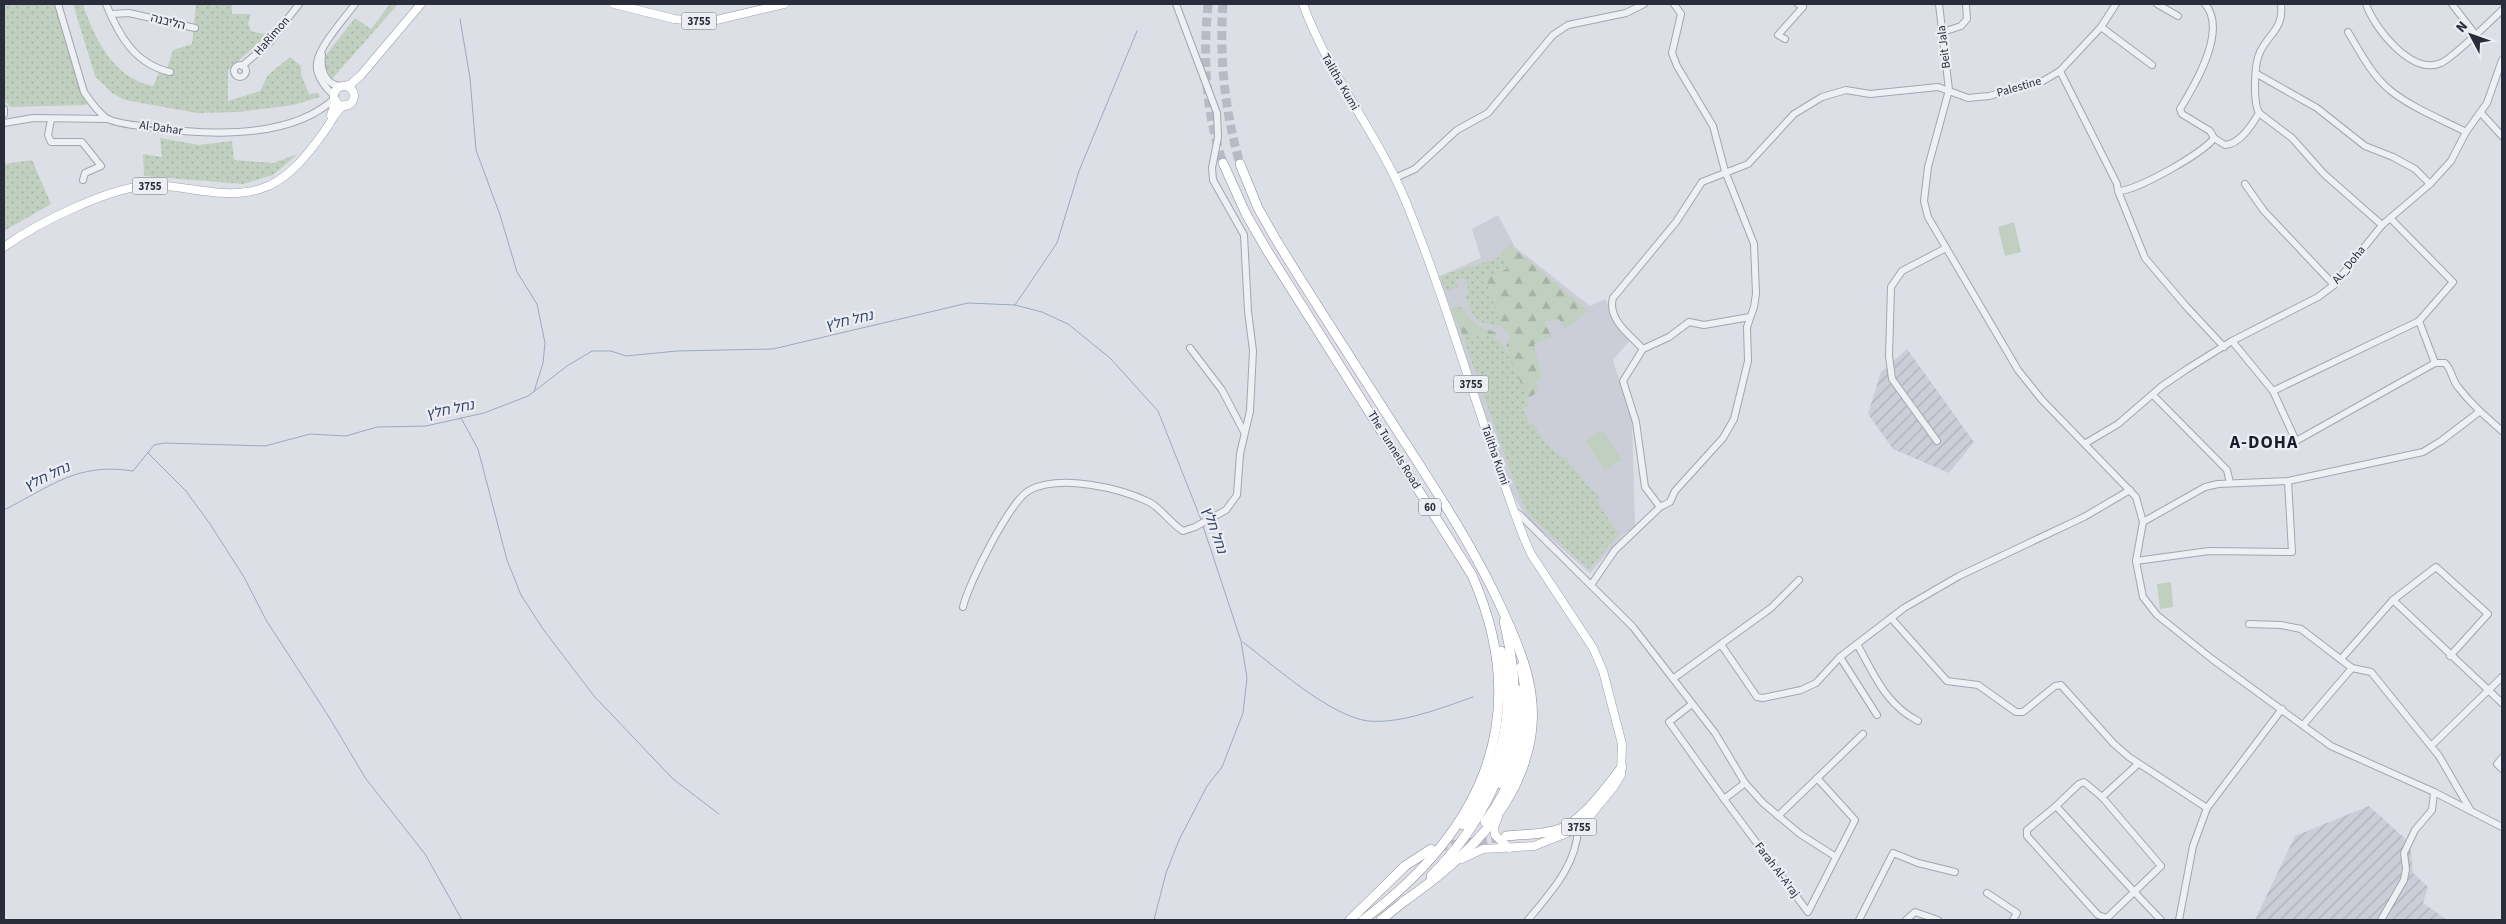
<svg xmlns="http://www.w3.org/2000/svg" width="2506" height="924" font-family="'Source Sans 3','Noto Sans Hebrew',sans-serif">
	<defs>
		<pattern id="industrial-furrows" width="10" height="10" patternUnits="userSpaceOnUse" patternTransform="scale(1.25)"><rect width="10" height="10" fill="#cbced7"/><path d="M-1 1l2-2M0 10L10 0M9 11l2-2" fill="none" stroke="#aeb1b9"/></pattern>
		<pattern id="grass-dots" width="8" height="8" patternUnits="userSpaceOnUse" patternTransform="scale(1.25)"><rect width="8" height="8" fill="#c0cfbf"/><path d="M2 2h.1M6 6h.1" fill="none" stroke="#a5b2a5" stroke-width="1.8" stroke-linecap="round"/></pattern>
		<pattern id="forest-firs" width="22" height="20" patternUnits="userSpaceOnUse" patternTransform="scale(1.25)"><rect width="22" height="20" fill="#c0cfbf"/><path d="M5 1l3.5 6h-7zM16 11l3.5 6h-7z" fill="#a5b2a5"/></pattern>
	</defs>
	<rect width="100%" height="100%" fill="#dddfe6"/>
	<polygon fill="#cbced7" points="1498,215 1515,247 1590,306 1605,299 1619,327 1631,339 1613,360 1632,421 1635,527 1623,535 1590,573 1526,517 1510,489 1438,277 1481,258 1472,229"/>
	<g fill="url(#industrial-furrows)">
		<polygon points="1907,349 1974,442 1949,473 1893,449 1868,414 1881,372"/>
		<polygon points="2369,806 2410,843 2413,873 2428,887 2423,903 2447,920 2255,920 2295,836"/>
	</g>
	<g fill="url(#grass-dots)">
		<polygon points="4,4 54,4 87,105 10,107 4,100"/>
		<path d="M73,4H83C94,38 114,79 153,86L159,73L165,75L173,50L192,44L196,4L232,5V14H251L248,24L251,31L264,34L271,32L228,70V101L260,91L268,75L290,57L301,66V74L309,94L318,93L320,97L293,105L239,112L197,113L125,100L112,93L95,76Z"/>
		<polygon points="390,4 398,4 332,79 324,65 326,55 355,18 371,29"/>
		<polygon points="160,138 199,145 232,141 234,160 273,163 298,154 273,175 243,184 144,176 143,154 162,157"/>
		<polygon points="32,160 51,204 4,231 4,164"/>
		<path d="M1501,256L1509,268L1485,278L1501,326C1475,323 1474,321 1466,296L1469,291L1464,278L1456,280L1458,287L1446,291L1440,276C1461,269 1481,265 1501,256Z"/>
		<path d="M1487,334C1512,344 1517,375 1527,399L1528,406L1523,409L1530,425L1534,424L1543,440L1559,455L1567,460L1592,490L1598,494L1599,505L1619,534L1589,569L1530,516L1519,495L1463,337Z"/>
	</g>
	<g fill="url(#forest-firs)">
		<polygon points="1510,245 1588,311 1565,329 1559,319 1544,322 1552,337 1534,344 1542,377 1536,382 1538,392 1527,399 1506,346 1511,337 1501,326 1485,278 1509,268 1500,254"/>
		<path d="M1458,305C1475,320 1470,324 1495,332L1498,338L1487,334L1463,337L1451,308Z"/>
	</g>
	<g fill="#c0cfbf">
		<polygon points="2014,222 2021,252 2005,256 1998,227"/>
		<polygon points="1602,430 1622,459 1605,470 1586,441"/>
		<polygon points="2171,582 2173,607 2160,609 2157,584"/>
	</g>
	<g fill="none" stroke-linecap="round" stroke-linejoin="round">
		<g stroke="#9ba7c3" stroke-width="1">
			<polyline points="460,19 470,78 476,150 500,215 517,272 537,304 545,343 543,363 534,392"/>
			<polyline points="1015,305 1057,243 1079,171 1137,31"/>
			<polyline points="461,418 478,449 507,560 521,595 543,629 594,696 673,779 719,814"/>
			<polyline points="147,452 186,491 210,524 244,577 266,620 329,717 366,779 425,854 462,920"/>
			<path d="M4,510C50,487 77,462 133,471L154,445L164,443L265,446L310,434L346,436L377,427L426,426L484,413L528,396L567,366L592,351H611L626,356L677,351L773,349L968,303L1015,305L1042,312L1068,324L1110,358L1158,411L1202,522"/>
			<path d="M1243,642C1274,666 1330,716 1368,721C1402,724 1441,708 1473,697"/>
			<polyline points="1154,920 1166,873 1179,840 1207,786 1222,767 1243,713 1247,678 1241,641 1203,526"/>
		</g>
		<g stroke="#b9bbc4" stroke-width="9" stroke-dasharray="9 4.5" stroke-linecap="butt">
			<path d="M1208,4C1203,59 1205,110 1223,163"/>
			<path d="M1223,4C1219,58 1225,112 1240,164"/>
			<polyline points="1438,847 1504,837"/>
		</g>
		<defs>
			<g id="minor">
				<path d="M58,4L84,92C90,101 97,111 106,118C116,124 136,125 147,127C204,135 290,141 335,98"/>
				<path d="M106,4C119,36 135,64 170,72"/>
				<polyline points="1939,4 1949,90 1928,167 1924,201 1928,217 2018,370 2042,400 2136,497 2143,522 2136,561 2143,597 2157,615 2212,659 2331,746 2434,792 2502,827"/>
				<polyline points="2157,4 2178,16"/>
				<path d="M2205,4C2228,30 2195,85 2180,109L2182,114L2210,131L2214,138C2205,152 2135,192 2118,191L2145,258L2185,305L2224,347"/>
				<path d="M2281,4C2284,29 2269,33 2260,52C2254,64 2253,102 2259,113L2292,138L2324,174L2382,225"/>
				<path d="M2366,4C2374,28 2412,76 2441,63C2451,59 2493,19 2502,10"/>
				<polyline points="2452,4 2475,34"/>
				<polyline points="111,14 129,13 195,28"/>
				<polyline points="2101,27 2152,65"/>
				<polyline points="1943,32 1961,26 1967,19 1966,4"/>
				<path d="M2348,32C2360,52 2372,76 2391,91C2414,109 2441,119 2466,132"/>
				<polyline points="1785,39 1778,35 1803,7 1798,4"/>
				<path d="M322,55C320,69 325,85 341,86"/>
				<circle cx="240" cy="71" r="6"/>
				<polyline points="242,66 269,43 299,4"/>
				<polyline points="2060,71 2117,184 2118,191"/>
				<polyline points="2257,74 2317,108 2365,146 2393,157 2415,169 2430,184"/>
				<path d="M335,96C326,89 315,75 317,63C319,46 345,18 355,4"/>
				<polyline points="4,109 4,114"/>
				<polyline points="2481,113 2502,136"/>
				<polyline points="51,120 48,135 51,142 82,142 101,166 85,173 83,180"/>
				<polyline points="4,123 33,118 108,119"/>
				<path d="M2214,138L2225,145C2240,144 2252,125 2259,113"/>
				<polyline points="1395,178 1415,169 1457,130 1488,113 1553,35 1568,25 1626,13 1644,4"/>
				<polyline points="2245,184 2264,211 2334,285"/>
				<path d="M2419,321L2435,363H2445C2452,370 2452,380 2458,387C2471,404 2486,417 2502,431"/>
				<polyline points="2232,341 2273,391 2296,441 2435,363"/>
				<polyline points="1190,348 1222,390 1244,432"/>
				<path d="M1643,349C1630,335 1607,319 1613,298L1676,222L1702,182L1748,164L1794,114L1822,97L1846,90L1870,94L1938,87L1968,98L1989,96L2043,81L2060,71L2101,27L2116,4"/>
				<polyline points="2273,391 2419,321 2453,282 2390,218"/>
				<polyline points="2153,395 2227,470 2230,483"/>
				<polyline points="1937,441 1892,379 1889,356 1891,287 1902,271 1946,248"/>
				<polyline points="2086,443 2118,424 2162,386 2187,369 2232,341 2318,297 2334,285 2382,225 2430,184 2451,161 2466,132 2487,103 2502,60"/>
				<polyline points="1660,507 1645,487 1636,422 1623,381 1643,349 1669,337 1689,322 1704,325 1750,317"/>
				<polyline points="1514,511 1520,515 1633,627 1715,733 1745,783 1763,803 1800,834 1836,857"/>
				<polyline points="2143,522 2205,487 2218,484 2288,481 2423,452 2441,441 2479,412"/>
				<polyline points="2136,561 2209,551 2292,552 2288,481"/>
				<polyline points="1591,585 1615,550 1660,507 1670,502 1675,491 1723,438 1734,419 1748,361 1747,327 1754,307 1756,294 1754,244 1725,171 1713,126 1677,66 1672,53 1681,14 1674,4"/>
				<polyline points="2393,600 2502,703"/>
				<path d="M963,607C968,584 1011,499 1030,490C1060,474 1120,488 1149,502C1162,509 1170,523 1183,531L1195,527L1226,510L1237,495L1240,454L1250,411L1253,351L1248,311L1244,235L1213,180L1212,168L1218,137L1217,113L1176,4"/>
				<polyline points="1891,618 1947,681 1978,685 2016,712 2023,712 2055,686 2061,685 2114,744 2129,757 2207,808"/>
				<polyline points="2249,624 2281,625 2301,629 2352,668 2371,672 2439,756 2471,811"/>
				<path d="M1857,644C1874,674 1886,705 1918,721"/>
				<polyline points="1722,646 1757,697 1763,698 1801,690 1816,683 1840,657 1904,608 1959,576 2084,517 2130,490"/>
				<polyline points="1840,657 1877,715"/>
				<polyline points="2341,659 2393,600 2436,567 2488,614 2450,656"/>
				<polyline points="1674,678 1771,608 1799,580"/>
				<polyline points="1692,704 1669,722 1724,799 1808,912 1855,820 1817,778"/>
				<polyline points="2304,724 2352,668"/>
				<polyline points="2431,746 2502,677"/>
				<polyline points="2502,758 2497,764 2502,769"/>
				<polyline points="2102,797 2138,764"/>
				<polyline points="1724,799 1745,783"/>
				<path d="M2056,806L2079,784L2084,782L2102,797L2161,866L2107,918L2098,915L2027,836V830L2056,806C2091,844 2125,883 2161,920"/>
				<polyline points="1778,816 1863,734"/>
				<polyline points="1987,893 2017,913 2013,920"/>
				<path d="M1528,920C1550,893 1577,865 1578,828"/>
				<polyline points="1859,920 1893,853 1918,863 1955,872"/>
				<polyline points="1906,920 1915,912 1938,920"/>
				<polyline points="2179,920 2193,846 2207,808 2282,709"/>
				<polyline points="2381,920 2404,880 2406,869 2404,853 2415,830 2432,810 2434,792"/>
			</g>
			<g id="major">
				<polyline points="614,4 674,19 708,22 784,4"/>
				<path d="M1303,4C1329,76 1377,132 1406,202C1451,312 1481,427 1524,538L1531,554L1593,648L1603,671L1622,744L1621,775L1613,788L1590,816L1572,831L1534,846L1483,849L1462,859"/>
				<polyline points="345,86 351,84 361,75 421,4"/>
				<circle cx="344" cy="96" r="10"/>
				<polyline points="331,115 336,101"/>
				<path d="M4,247C37,223 113,185 154,185C188,186 226,200 260,189C288,181 310,152 326,129C332,121 336,109 345,105"/>
				<polyline points="1498,817 1494,827 1495,835 1509,848"/>
			</g>
			<g id="highway">
				<path d="M1223,163L1246,214L1268,252L1472,575C1535,718 1482,831 1363,920"/>
				<path d="M1240,164L1258,208L1275,238C1314,302 1355,364 1395,427C1433,486 1472,544 1501,607C1520,648 1538,689 1531,735C1520,809 1461,862 1403,902"/>
				<path d="M1501,784C1515,754 1522,723 1519,690"/>
				<path d="M1485,822C1519,776 1534,723 1521,667"/>
				<path d="M1463,825C1500,776 1518,710 1501,651"/>
				<path d="M1506,836C1523,834 1544,835 1560,829C1583,820 1607,787 1622,767"/>
				<path d="M1431,876C1481,826 1515,761 1514,689C1514,666 1509,643 1504,621"/>
				<polyline points="1350,920 1405,866 1431,849"/>
				<polyline points="1381,920 1407,899"/>
			</g>
		</defs>
		<use href="#minor" stroke="#a3a6af" stroke-width="8"/>
		<use href="#major" stroke="#9ea2b0" stroke-width="9"/>
		<use href="#highway" stroke="#868b9b" stroke-width="10"/>
		<use href="#minor" stroke="#eff0f4" stroke-width="6"/>
		<use href="#major" stroke="#fff" stroke-width="8"/>
		<use href="#highway" stroke="#fff" stroke-width="9"/>
	</g>
	<g text-anchor="middle" dominant-baseline="central" stroke-width="4.5" stroke-linejoin="round" paint-order="stroke">
		<g fill="#eceef4" stroke="#636672" stroke-width="1">
			<rect x="681.5" y="12.5" width="35" height="17" rx="4"/>
			<rect x="132.5" y="177.5" width="35" height="17" rx="4"/>
			<rect x="1453.5" y="375.5" width="35" height="17" rx="4"/>
			<rect x="1419" y="498.5" width="22" height="17" rx="4"/>
			<rect x="1561.5" y="818.5" width="35" height="17" rx="4"/>
		</g>
		<g font-size="11" font-weight="bold" fill="#282c3b">
			<text x="699" y="21">3755</text>
			<text x="150" y="186">3755</text>
			<text x="1471" y="384">3755</text>
			<text x="1430" y="507">60</text>
			<text x="1579" y="827">3755</text>
		</g>
		<g font-size="12" fill="#282c3b" stroke="#eceef4">
			<text transform="translate(168 22) rotate(14)">הליבנה</text>
			<text transform="translate(272 36) rotate(-49)">HaRimon</text>
			<text transform="translate(1944 47) rotate(-97)">Beit Jala</text>
			<text transform="translate(1340 82) rotate(60)">Talitha Kumi</text>
			<text transform="translate(2019 87) rotate(-16)">Palestine</text>
			<text transform="translate(161 128) rotate(8)">Al-Dahar</text>
			<text transform="translate(2349 265) rotate(-51)">AL_Doha</text>
			<text transform="translate(1394 450) rotate(58)">The Tunnels Road</text>
			<text transform="translate(1495 455) rotate(71)">Talitha Kumi</text>
			<text transform="translate(1777 870) rotate(53)">Farah Al-A'raj</text>
		</g>
		<g font-size="14" font-style="italic" fill="#36456b" stroke="#eceef4">
			<text transform="translate(849 321) rotate(-13)">נחל חלץ</text>
			<text transform="translate(450 410) rotate(-12)">נחל חלץ</text>
			<text transform="translate(47 477) rotate(-25)">נחל חלץ</text>
			<text transform="translate(1214 530) rotate(71)">נחל חלץ</text>
		</g>
		<g font-size="18" font-weight="bold" letter-spacing="1" fill="#1a1d2c" stroke="#eceef4">
			<text x="2264" y="442">A-DOHA</text>
		</g>
	</g>
	<rect width="2506" height="924" fill="none" stroke="#282c3b" stroke-width="10"/>
	<g transform="translate(2471 35) rotate(311)" stroke="#eceef4" stroke-width="4" paint-order="stroke">
	<path d="M0-4L9 19L0 12L-9 19Z" fill="#282c3b"/>
	<text y="-8" font-size="14" font-weight="bold" text-anchor="middle" fill="#282c3b">N</text>
	</g>
</svg>
